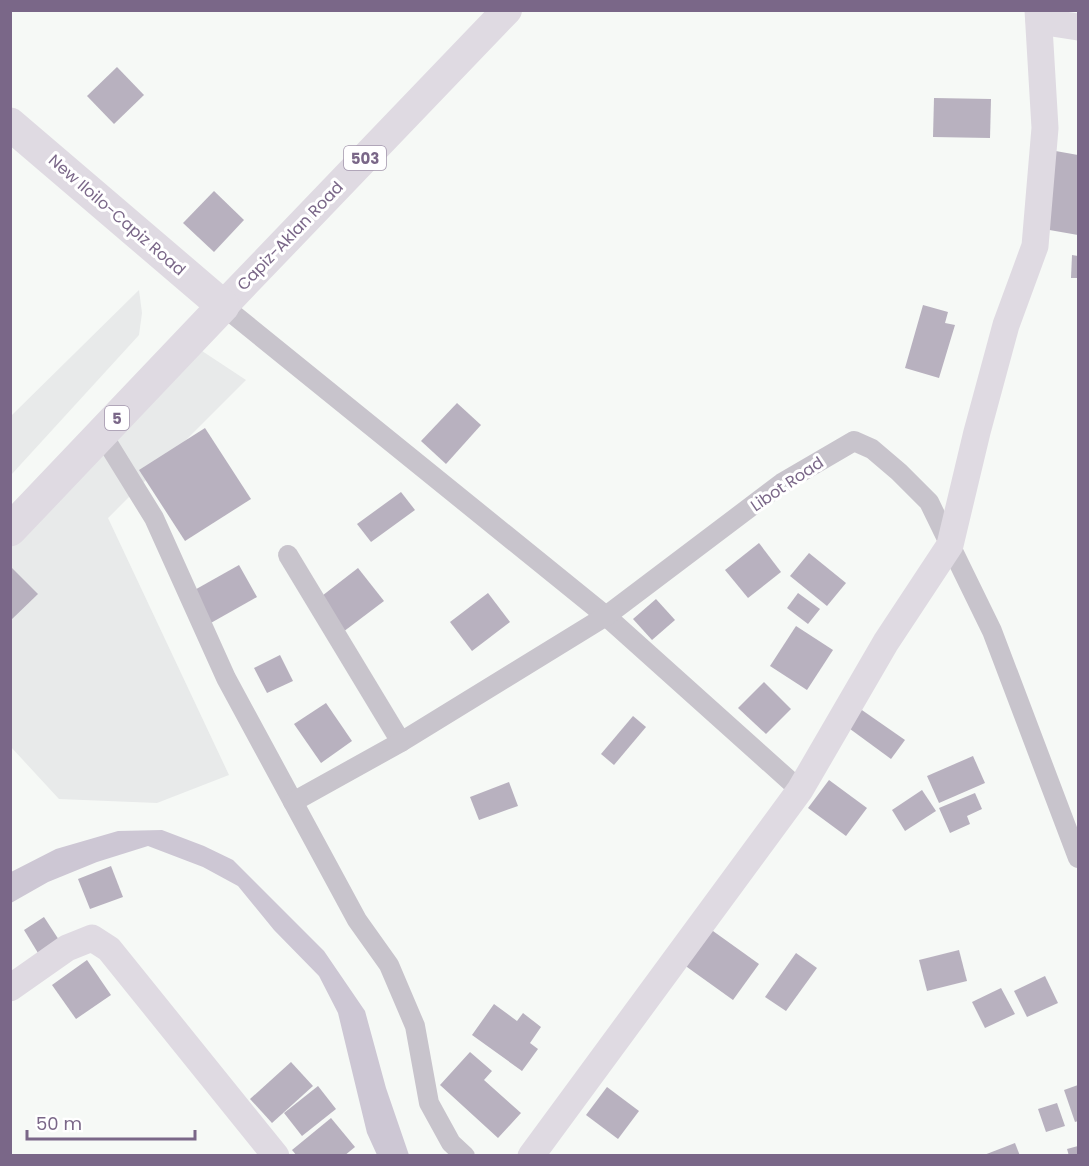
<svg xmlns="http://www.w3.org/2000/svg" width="1089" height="1166" font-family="Poppins,sans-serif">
	<rect width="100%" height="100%" fill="#f6f9f6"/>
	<g fill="#e8eaea">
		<polygon points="139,290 142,313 139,335 11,475 11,416"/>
		<polygon points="202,351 246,380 108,518 229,775 157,803 59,799 11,747 11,545"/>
	</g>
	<polygon fill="#cdc7d4" points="162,830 204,846 233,860 324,951 365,1011 386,1088 409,1155 377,1155 367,1133 338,1013 319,976 274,930 238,886 203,867 148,846 97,862 48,882 11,903 11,872 56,849 118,831"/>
	<g fill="#b8b1bf">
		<polygon points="117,67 144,95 114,124 87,96"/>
		<polygon points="934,98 991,99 990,138 933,137"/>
		<polygon points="1050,150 1078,155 1078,235 1038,228"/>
		<polygon points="214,191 244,220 214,252 183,223"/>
		<polygon points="1072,255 1078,256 1078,278 1071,278"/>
		<polygon points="923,305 948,312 945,323 955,325 939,378 905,368"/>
		<polygon points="457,403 481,425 446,464 421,441"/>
		<polygon points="205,428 251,499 185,541 139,470"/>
		<polygon points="401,492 415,510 371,542 357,524"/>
		<polygon points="759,543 781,572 748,598 725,570"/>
		<polygon points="809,553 846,583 827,606 790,576"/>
		<polygon points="239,565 257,597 209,624 191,592"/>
		<polygon points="10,566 38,594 10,621"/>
		<polygon points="358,568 384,601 343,632 318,599"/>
		<polygon points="488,593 510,622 472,651 450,622"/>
		<polygon points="798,593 820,609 808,624 787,608"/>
		<polygon points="656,599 675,620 652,640 633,619"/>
		<polygon points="796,626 833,650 807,690 770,666"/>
		<polygon points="280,655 293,681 267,693 254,668"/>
		<polygon points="764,682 791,709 766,734 738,708"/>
		<polygon points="326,703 352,741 321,763 294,724"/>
		<polygon points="859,708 905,740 891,759 846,726"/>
		<polygon points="633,716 646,727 614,765 601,754"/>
		<polygon points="973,756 985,783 939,803 927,776"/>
		<polygon points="829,780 867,808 846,836 808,808"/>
		<polygon points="509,782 518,806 479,820 470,797"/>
		<polygon points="922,790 936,811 905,831 892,810"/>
		<polygon points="975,793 982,809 967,816 970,824 950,833 939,808"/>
		<polygon points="111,866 123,897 90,909 78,879"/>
		<polygon points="44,917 59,940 38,953 24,930"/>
		<polygon points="706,926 759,964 733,1000 680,962"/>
		<polygon points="959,950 967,981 927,991 919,960"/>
		<polygon points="796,953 817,968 786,1011 765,997"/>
		<polygon points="87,960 111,995 76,1019 52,985"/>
		<polygon points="1045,976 1058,1003 1027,1017 1014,991"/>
		<polygon points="1001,988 1015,1014 985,1028 972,1002"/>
		<polygon points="494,1004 517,1021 523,1013 541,1027 530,1043 538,1049 522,1071 472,1035"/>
		<polygon points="470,1052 492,1071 484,1080 521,1113 498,1138 440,1085"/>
		<polygon points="291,1062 313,1086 272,1123 250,1099"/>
		<polygon points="1078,1085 1078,1121 1075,1122 1064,1090"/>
		<polygon points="318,1086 336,1109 302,1136 284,1113"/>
		<polygon points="607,1087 639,1111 618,1139 586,1115"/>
		<polygon points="1057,1103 1065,1126 1046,1132 1038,1109"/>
		<polygon points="331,1118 355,1147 344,1156 297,1156 292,1150"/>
		<polygon points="1015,1143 1020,1156 984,1156 984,1155"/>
		<polygon points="1078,1146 1078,1156 1069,1156 1067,1149"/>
	</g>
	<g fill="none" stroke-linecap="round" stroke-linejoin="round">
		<g stroke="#c8c4cc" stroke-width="20">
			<polyline points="223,306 606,616 800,790"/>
			<polyline points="102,434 154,518 226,678 357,920 389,965 415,1026 429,1103 451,1143 465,1156"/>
			<polyline points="288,555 401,742"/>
			<polyline points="293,802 401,742 606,616 782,483 854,441 872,449 899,472 929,502 992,631 1078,858"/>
		</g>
		<g stroke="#dfdae2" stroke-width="27">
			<polyline points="1039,21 1078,27"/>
			<polyline points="10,988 67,948 92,938 109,949 276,1156"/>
			<polyline points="531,1156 800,790 886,642 950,545 977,432 1006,325 1035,246 1045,128 1038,10"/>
		</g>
		<polyline stroke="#dfdae2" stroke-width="30" points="223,306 507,10"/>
		<polyline stroke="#dfdae2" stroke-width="33" points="10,124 223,306 10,530"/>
	</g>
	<g text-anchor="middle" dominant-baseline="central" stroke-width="6" stroke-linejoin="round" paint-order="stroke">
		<g fill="#fff" stroke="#a295ac" stroke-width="1.5">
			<rect x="344" y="146" width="42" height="24" rx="4.5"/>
			<rect x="105" y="406" width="24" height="24" rx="4.5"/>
		</g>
		<g font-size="15" font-weight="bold" fill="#7a6788">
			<text x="365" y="158">503</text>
			<text x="117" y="418">5</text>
		</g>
		<g font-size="16" fill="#7a6788" stroke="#fff">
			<text transform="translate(117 215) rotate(41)">New Iloilo-Capiz Road</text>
			<text transform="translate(290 236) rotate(-46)">Capiz-Aklan Road</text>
			<text transform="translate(787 484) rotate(-34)">Libot Road</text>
		</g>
	</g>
	<rect width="1089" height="1166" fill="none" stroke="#7a6788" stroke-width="24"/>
	<path d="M27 1130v9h168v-9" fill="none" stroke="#7a6788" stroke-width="3"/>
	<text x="36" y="1130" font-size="18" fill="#7a6788" stroke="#ffffff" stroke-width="4.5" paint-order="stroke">50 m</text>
</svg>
